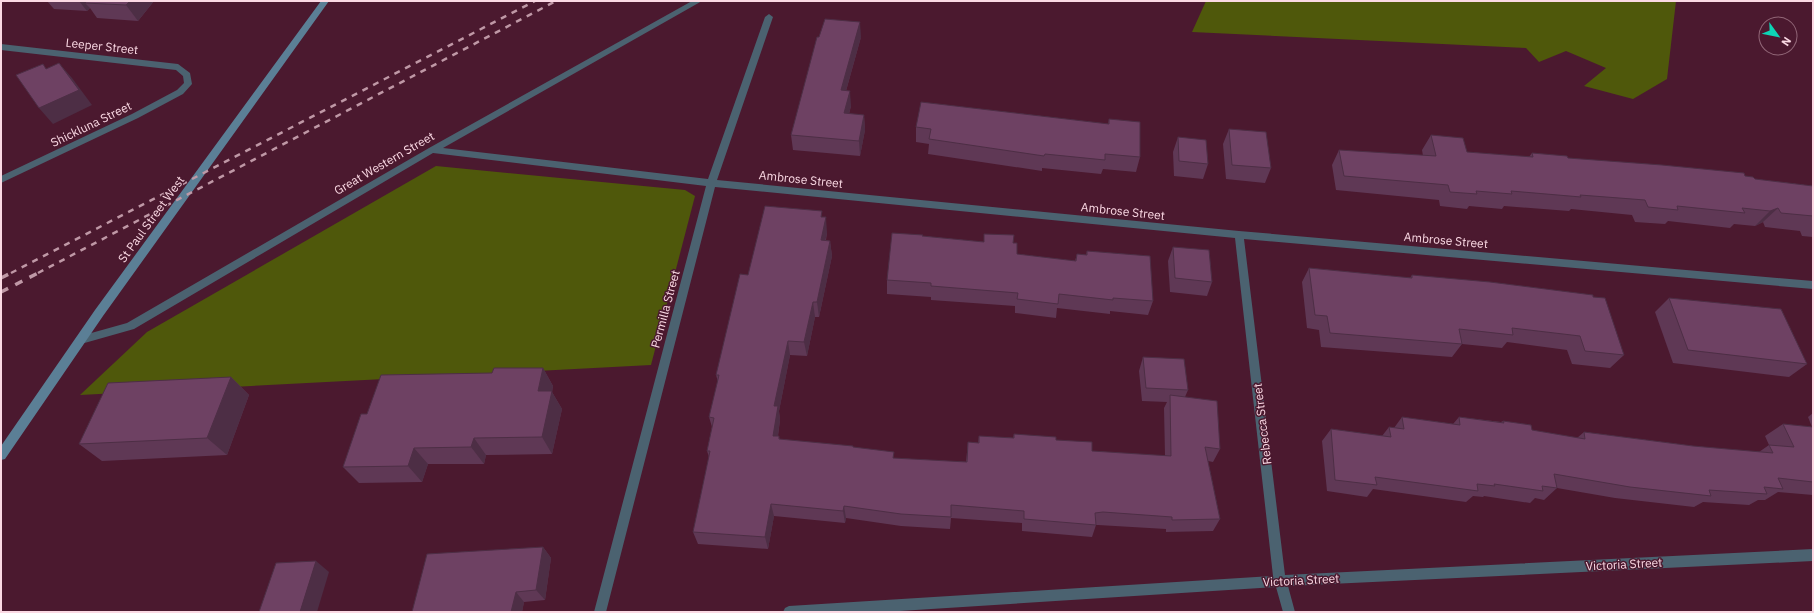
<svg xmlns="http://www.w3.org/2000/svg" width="1814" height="613" font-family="'IBM Plex Sans',sans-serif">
	<rect width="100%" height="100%" fill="#4b192f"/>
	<g fill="#4f580b">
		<polygon points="1206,1 1676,1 1667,79 1633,99 1584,86 1606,68 1566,51 1539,62 1526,48 1192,32"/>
		<polygon points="436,166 685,190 695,196 651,365 80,395 147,332"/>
	</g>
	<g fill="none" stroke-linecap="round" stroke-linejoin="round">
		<g fill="#4b6270" fill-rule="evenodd">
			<polygon points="692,1 702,1 443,148 708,179 765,17 769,14 773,17 717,180 1239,231 1813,281 1813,289 1244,239 1285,575 1813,549 1813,561 1288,586 1295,612 1283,612 1276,587 884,612 783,612 785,608 789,606 1273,576 1235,238 715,187 606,612 594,612 706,186 433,153 134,329 81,344 77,343 76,340 77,337 127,323 429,148"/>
			<polygon points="1,44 178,64 190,73 192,84 183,94 138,118 1,183 1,176 132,114 177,90 184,83 183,76 176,70 1,50"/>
		</g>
		<polygon fill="#5b7f96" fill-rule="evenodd" points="321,1 329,1 103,316 5,459 1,460 1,446 95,310"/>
		<g stroke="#bf98a6" stroke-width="2.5" stroke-dasharray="6 6" stroke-linecap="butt">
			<polyline points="11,273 535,1"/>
			<polyline points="38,273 556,1"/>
		</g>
		<g stroke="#bf98a6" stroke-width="3.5" stroke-dasharray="8 8" stroke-linecap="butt">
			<polyline points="1,278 13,272"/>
			<polyline points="1,292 40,272"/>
		</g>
	</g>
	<g fill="#5f3855">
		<polygon points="47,1 154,1 138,21 97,18 90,8 87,11 54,9"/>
		<polygon points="861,37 846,91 851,106 849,114 864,115 865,130 860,156 793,150 791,135"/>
		<polygon points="1109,119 1140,157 1136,172 1103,169 1101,174 1042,168 1042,171 928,154 929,144 916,142 916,127 1108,124"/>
		<polygon points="1229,129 1271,168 1265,183 1226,179 1223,144"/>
		<polygon points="1431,135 1467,152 1529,157 1532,153 1568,158 1745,176 1755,179 1813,186 1813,237 1802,236 1800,231 1765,227 1763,222 1755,226 1734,224 1730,228 1668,221 1665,224 1635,222 1632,215 1571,209 1569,211 1504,206 1502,209 1469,206 1467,209 1440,206 1439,200 1336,190 1332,165 1339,150 1423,156 1422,150"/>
		<polygon points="1178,137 1208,164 1203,179 1174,176 1173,152"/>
		<polygon points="822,217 827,233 826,240 830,241 832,256 819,317 815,317 807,356 790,355 779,411 780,420 778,436 780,439 853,447 894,458 966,462 968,442 978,443 979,436 1013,438 1014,434 1056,440 1092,451 1165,456 1164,408 1167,402 1142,401 1139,371 1143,357 1188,390 1185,397 1220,449 1213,462 1208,461 1220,519 1213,531 1166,532 1166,529 1098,525 1096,525 1092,537 1022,531 1022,523 951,518 950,529 901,526 846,518 845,523 774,516 768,549 698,544 693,532 709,457 707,451 712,427 709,417 718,382 716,375 748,275"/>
		<polygon points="923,236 984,242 1013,243 1017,254 1075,261 1077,254 1086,255 1087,251 1153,301 1148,315 1110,311 1110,314 1057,308 1056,318 1015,313 1015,306 931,300 931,297 887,294 887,280"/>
		<polygon points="1173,247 1212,282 1207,296 1170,292 1168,261"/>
		<polygon points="1309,268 1410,278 1412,275 1593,297 1624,355 1610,368 1572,364 1567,350 1507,342 1502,348 1462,344 1452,357 1321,347 1319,330 1307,328 1302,282"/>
		<polygon points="1669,298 1807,364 1789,377 1673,363 1655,312"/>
		<polygon points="543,368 553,386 552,392 562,409 552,454 486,455 484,464 428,464 422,482 359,483 343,467 367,414 492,373"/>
		<polygon points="231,377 249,395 227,455 102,461 79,444"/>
		<polygon points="1813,413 1813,495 1778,492 1765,500 1758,500 1749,505 1703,502 1694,507 1615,498 1557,488 1544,500 1535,498 1530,503 1484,496 1483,497 1473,496 1466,502 1373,489 1367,497 1327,491 1322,441 1331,429 1382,436 1389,427 1394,428 1402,417 1453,424 1459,417 1501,422 1503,421 1532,430 1577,438 1584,432 1693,446 1759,452 1769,445 1765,436 1783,424 1812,427 1808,417"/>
		<polygon points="543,547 551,558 545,600 524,602 522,612 412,612"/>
	</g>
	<g fill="#4d2e45">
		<polygon points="79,1 97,1 85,3 90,8 87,11"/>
		<polygon points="130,1 154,1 138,21 126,5"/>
		<polygon points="860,22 861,37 842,105 841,90"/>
		<polygon points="59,63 72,78 92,105 53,124 39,108"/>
		<polygon points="850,91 851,106 845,128 844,113"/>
		<polygon points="864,115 865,130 860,156 859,141"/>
		<polygon points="1778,208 1763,222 1755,226 1770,211"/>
		<polygon points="826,217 827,233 822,255 821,240"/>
		<polygon points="830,241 832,256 819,317 817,302"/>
		<polygon points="813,302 815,317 807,356 804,342"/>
		<polygon points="788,341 790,355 779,411 780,420 776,449 773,436 774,406"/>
		<polygon points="543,368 553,386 552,392 562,409 552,454 542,437 538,391"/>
		<polygon points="231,377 249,395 227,455 207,438"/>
		<polygon points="474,438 486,455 484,464 471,447"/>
		<polygon points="414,448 428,464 422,482 408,466"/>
		<polygon points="771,504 774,516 768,549 765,537"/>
		<polygon points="844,506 846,518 845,523 843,511"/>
		<polygon points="543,547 551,558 545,600 536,590"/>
		<polygon points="316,561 329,572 317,612 300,612"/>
		<polygon points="516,592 524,602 522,612 511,612"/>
	</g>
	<g fill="#6e4163" stroke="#4d2e45">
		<polygon points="87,1 130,1 126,5 85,3"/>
		<polygon points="825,19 860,22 841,90 850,91 844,113 864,115 859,141 791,135 817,37 819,37"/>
		<polygon points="59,63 79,90 39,108 16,75 43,64 46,69"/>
		<polygon points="921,102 1109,124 1109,119 1140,122 1140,157 1105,154 1105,160 1045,154 1044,156 929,139 931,129 916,127"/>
		<polygon points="1229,129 1266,132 1271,168 1232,165"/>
		<polygon points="1431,135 1463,138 1467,152 1533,157 1532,153 1567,156 1568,158 1662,165 1744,173 1745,176 1753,177 1755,179 1813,186 1813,216 1781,213 1778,208 1770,211 1742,208 1745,213 1677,206 1678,210 1648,207 1645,200 1580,195 1581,197 1511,191 1512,194 1476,191 1477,194 1450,192 1448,185 1344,176 1339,150 1436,156"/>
		<polygon points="1178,137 1206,140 1208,164 1179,161"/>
		<polygon points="765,206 822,211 821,217 826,217 821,240 830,241 817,302 813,302 804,342 788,341 774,406 778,406 773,436 779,436 779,439 853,446 853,447 894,452 893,458 967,462 968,442 979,443 979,436 1014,438 1014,434 1056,437 1056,440 1092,442 1092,451 1171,456 1170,395 1217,401 1220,449 1205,447 1220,519 1172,520 1172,517 1103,512 1095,513 1096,525 1024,519 1024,511 951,505 951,517 901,514 844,506 843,511 771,504 765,537 693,532 710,451 707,451 714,418 709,417 719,375 716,375 740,274 748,275"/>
		<polygon points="892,233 923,235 922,236 984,242 984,234 1014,235 1013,243 1017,243 1017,254 1076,261 1077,254 1087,255 1087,251 1150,256 1153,301 1113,298 1113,300 1059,294 1058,304 1017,299 1018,293 931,286 931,283 887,280"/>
		<polygon points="1173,247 1209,250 1212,282 1175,278"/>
		<polygon points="1309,268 1412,278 1412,275 1490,282 1593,295 1593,297 1605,298 1624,355 1585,351 1580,336 1512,328 1513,335 1459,329 1462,344 1330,333 1327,316 1315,315"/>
		<polygon points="1669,298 1781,309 1807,364 1688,350"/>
		<polygon points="1143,357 1184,359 1188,390 1146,388"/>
		<polygon points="494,368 543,368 538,391 552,391 542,437 474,438 471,447 414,448 408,466 343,467 361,414 367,414 381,375 492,373"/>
		<polygon points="231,377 207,438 79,444 108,383"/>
		<polygon points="1402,417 1460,425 1459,417 1504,423 1503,421 1531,425 1532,430 1585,439 1584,432 1693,446 1773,453 1769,445 1794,447 1783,424 1813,427 1813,482 1778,478 1783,489 1764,487 1767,494 1709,490 1711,496 1630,487 1554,474 1557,488 1542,486 1543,491 1494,484 1495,486 1477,484 1478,491 1375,477 1377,485 1335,480 1331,429 1391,437 1389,427 1404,429"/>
		<polygon points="543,547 536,590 516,592 511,612 412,612 427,554"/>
		<polygon points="316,561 300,612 259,612 276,563"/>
	</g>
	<g text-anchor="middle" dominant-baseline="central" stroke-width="3" stroke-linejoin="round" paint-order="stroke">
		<g font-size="12" fill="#fbd9e4" stroke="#4b192f">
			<text transform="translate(102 46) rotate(6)">Leeper Street</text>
			<text transform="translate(91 124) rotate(-26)">Shickluna Street</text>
			<text transform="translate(384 163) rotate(-30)">Great Western Street</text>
			<text transform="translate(801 179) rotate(6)">Ambrose Street</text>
			<text transform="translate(1123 211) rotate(6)">Ambrose Street</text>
			<text transform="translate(151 219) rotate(-54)">St Paul Street West</text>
			<text transform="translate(1446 240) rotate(5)">Ambrose Street</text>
			<text transform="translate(665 309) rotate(-75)">Permilla Street</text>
			<text transform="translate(1262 424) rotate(-97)">Rebecca Street</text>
			<text transform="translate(1624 564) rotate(-3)">Victoria Street</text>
			<text transform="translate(1301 580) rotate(-3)">Victoria Street</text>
		</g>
	</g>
	<rect width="1814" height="613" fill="none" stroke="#fbd9e4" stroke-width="4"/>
	<g transform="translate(1778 36) rotate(123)"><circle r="19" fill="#4b192f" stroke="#916677"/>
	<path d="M0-3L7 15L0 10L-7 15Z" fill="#0dd5b5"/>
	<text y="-6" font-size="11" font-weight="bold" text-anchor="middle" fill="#fbd9e4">N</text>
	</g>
</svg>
